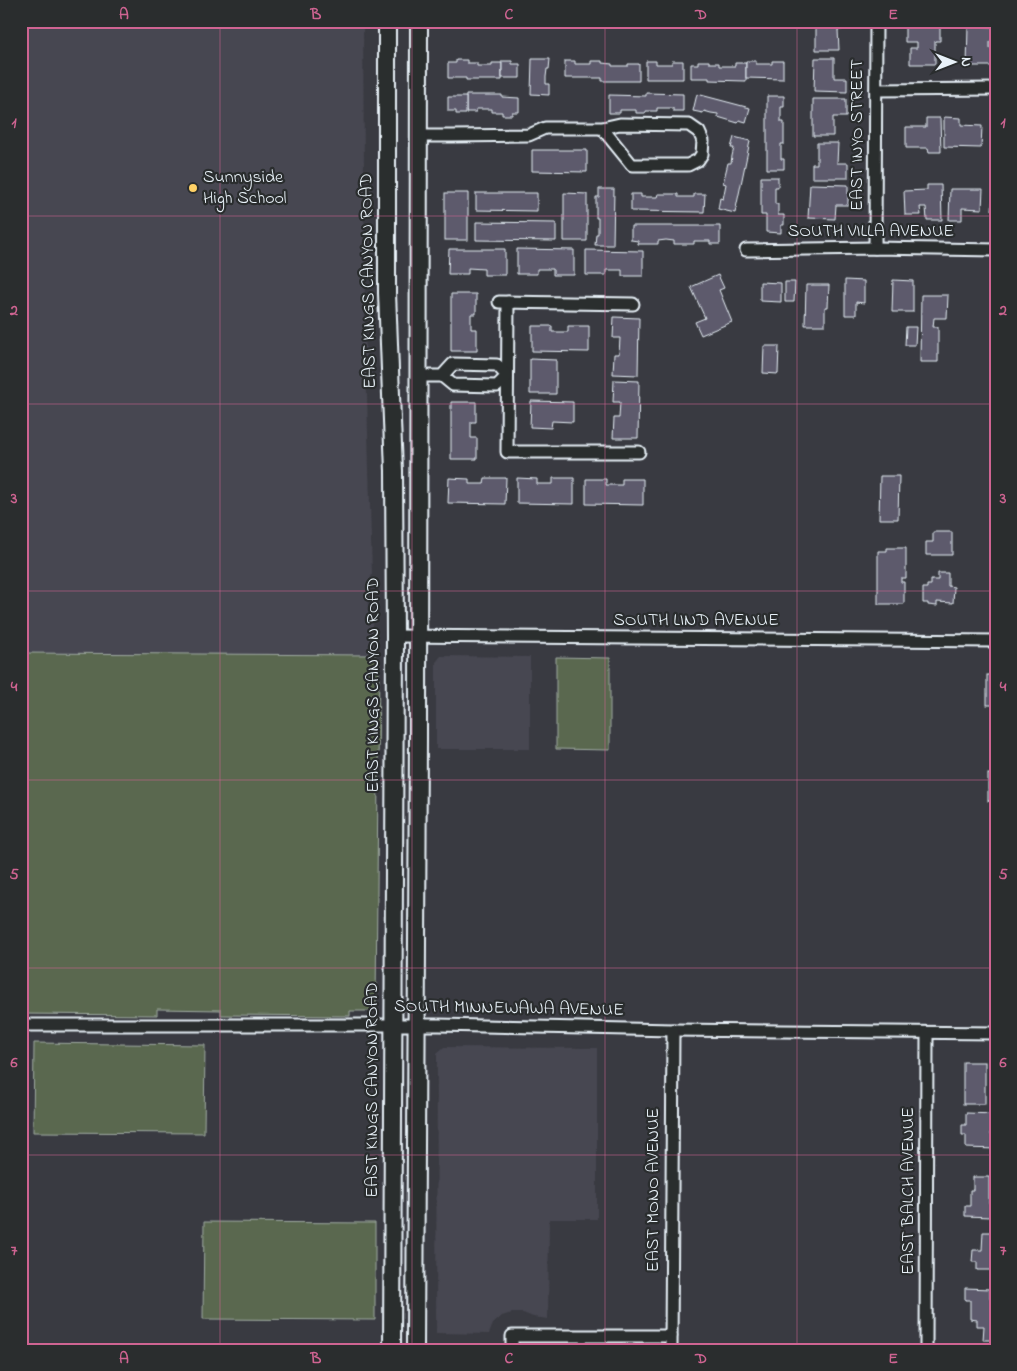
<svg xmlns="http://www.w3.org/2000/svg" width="1017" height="1371" font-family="'Indie Flower',sans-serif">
	<rect width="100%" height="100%" fill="#393a41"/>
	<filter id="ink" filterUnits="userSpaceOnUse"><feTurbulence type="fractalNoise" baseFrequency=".02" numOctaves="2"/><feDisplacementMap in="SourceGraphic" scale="10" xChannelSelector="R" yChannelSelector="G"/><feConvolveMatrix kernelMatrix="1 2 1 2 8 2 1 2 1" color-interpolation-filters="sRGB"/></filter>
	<g filter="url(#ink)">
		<g fill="#474751">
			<polygon points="21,21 363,21 365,324 372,575 367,585 368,609 373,619 374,655 21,653"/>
			<polygon points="441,656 530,657 530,749 436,749 436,662"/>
			<polygon points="444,1047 597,1048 597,1219 549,1219 548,1319 533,1317 523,1313 512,1313 502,1316 493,1324 489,1334 436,1333 437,1053"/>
		</g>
		<g fill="#5a6850" stroke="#a1aca4">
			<polygon points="21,653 374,655 379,660 376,1005 374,1009 371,1011 350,1011 350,1016 221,1015 221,1010 157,1009 157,1015 21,1014"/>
			<polygon points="556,657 610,658 610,750 556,749"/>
			<polygon points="34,1043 205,1045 204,1133 33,1132"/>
			<polygon points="204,1222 375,1223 375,1320 203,1319"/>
		</g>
		<g fill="#5d5a6c" stroke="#e8f1f8">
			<polygon points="811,21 848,21 848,29 838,30 839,50 816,50 816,27 811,27"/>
			<polygon points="968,26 996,27 996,41 990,41 990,48 996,48 996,66 967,66"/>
			<polygon points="905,27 940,27 940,41 935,41 935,64 910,64 910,48 917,48 917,42 905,42"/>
			<polygon points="815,58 834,58 834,78 847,78 847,92 814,91"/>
			<polygon points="532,59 550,59 549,69 547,69 546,77 546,84 549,84 549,95 531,94"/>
			<polygon points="456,60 467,60 467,63 477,63 477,66 492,66 492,63 502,63 502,80 466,80 466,78 448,78 448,63 456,63"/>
			<polygon points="502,61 512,61 512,64 520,64 520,78 502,78"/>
			<polygon points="565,61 575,61 575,64 591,64 591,61 602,61 602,63 612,64 612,66 628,66 628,64 639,64 639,81 602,81 602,78 565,78"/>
			<polygon points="646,61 656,61 656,64 672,64 672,61 683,61 683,79 646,79"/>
			<polygon points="698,61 709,61 709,63 719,63 719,66 735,66 735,63 746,63 746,81 709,80 709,78 691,78 691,64 698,64"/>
			<polygon points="746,61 756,61 756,64 772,64 772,61 783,61 783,79 746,78"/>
			<polygon points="646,93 683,94 683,111 673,111 673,108 657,108 657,111 646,111 646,113 636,113 636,110 620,110 620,113 609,113 609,95 646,96"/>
			<polygon points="697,94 750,108 746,122 739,120 738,123 718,117 718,114 711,113 704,111 703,113 693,111"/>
			<polygon points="466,95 502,95 502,97 519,98 519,112 512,112 512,115 502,115 502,112 492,112 492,109 476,109 476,112 466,112"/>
			<polygon points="767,96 784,96 784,107 781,107 781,122 784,122 784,144 781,144 781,159 784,159 784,169 767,169"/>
			<polygon points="448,97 466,97 466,114 456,114 456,111 448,111"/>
			<polygon points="813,99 846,99 846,117 833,117 833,136 813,136"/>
			<polygon points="944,117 961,118 961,125 982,126 981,148 944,147"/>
			<polygon points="926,118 940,118 941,152 929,152 928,148 906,148 906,127 926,127"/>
			<polygon points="734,137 750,141 735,213 718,209 720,198 723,199 726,184 723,183 728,163 731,163 732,156 734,148 731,148"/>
			<polygon points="817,143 838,143 837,163 848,163 848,178 812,178 812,164 817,164"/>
			<polygon points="532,150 587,150 587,172 532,171"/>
			<polygon points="761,177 778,177 778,187 775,187 775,204 778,204 778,215 784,215 784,225 781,225 781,233 766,232 766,215 761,215"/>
			<polygon points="810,184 848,185 848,205 836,205 835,219 808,218"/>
			<polygon points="927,185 941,185 942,220 927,220 926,207 920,207 921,215 905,215 904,191 927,190"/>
			<polygon points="599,189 614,189 613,245 595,245 596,234 598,234 598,218 596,218 596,197 599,197"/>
			<polygon points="950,189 983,189 982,209 962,208 962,220 949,220"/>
			<polygon points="993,189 996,189 996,210 992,210"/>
			<rect x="445" y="193" width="23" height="47"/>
			<polygon points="476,193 537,193 537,211 476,210"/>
			<polygon points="564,193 587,194 587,241 564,241"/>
			<polygon points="631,194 641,194 641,197 657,197 658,194 678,194 678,197 694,197 694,194 705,194 704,212 631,211"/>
			<polygon points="476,222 556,223 556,241 476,240"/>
			<polygon points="631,226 720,226 720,244 710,244 710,241 694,241 694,244 674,244 674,241 666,240 658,241 658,244 638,244 638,241 631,240"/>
			<polygon points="449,249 505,249 505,275 484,275 484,269 468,268 468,274 448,274"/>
			<polygon points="517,249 574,250 574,275 553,275 553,269 537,269 537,274 517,274"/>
			<polygon points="586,250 643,251 643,276 622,276 622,270 606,270 606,275 586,275"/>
			<polygon points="718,275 724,288 719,290 732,322 701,335 695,322 705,318 691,287"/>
			<polygon points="845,280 864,281 864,303 856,302 856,315 845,315"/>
			<polygon points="893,280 913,281 913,312 892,312"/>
			<polygon points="760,282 781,283 781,302 760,301"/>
			<polygon points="785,282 795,282 794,302 785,302"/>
			<polygon points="806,285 829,285 828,307 825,307 825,325 805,325"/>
			<polygon points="451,294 476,294 476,314 471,314 471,329 477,329 477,351 451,351"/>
			<polygon points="921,295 948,295 947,318 934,318 933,327 938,327 938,362 920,362"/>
			<polygon points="614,317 639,318 638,375 613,374 614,354 619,354 620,338 613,338"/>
			<polygon points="532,326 552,326 552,332 568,332 568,326 589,326 589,352 532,351"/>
			<polygon points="906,327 916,327 915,345 905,345"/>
			<polygon points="764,346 779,346 778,374 763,373"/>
			<polygon points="530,359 556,360 556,394 530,394"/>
			<polygon points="614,380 639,381 638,438 613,438 614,418 619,418 620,402 613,402"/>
			<polygon points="531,401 573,402 573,422 552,421 551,428 530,427"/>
			<polygon points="451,402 476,402 476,422 471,422 471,438 477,438 477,459 451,459"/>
			<polygon points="880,476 899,476 898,519 879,519"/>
			<polygon points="449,478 469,479 469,484 484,484 485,478 506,478 505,504 448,503"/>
			<polygon points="517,478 537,479 537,484 553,484 553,478 574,478 574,504 517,503"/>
			<polygon points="586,479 606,479 606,485 622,485 622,479 643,479 643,505 586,504"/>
			<polygon points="933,532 952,532 952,555 926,555 926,542 933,542"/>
			<polygon points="887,548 906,548 906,578 901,578 901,582 904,582 904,604 878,604 878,551 887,551"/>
			<polygon points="938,573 948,573 948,586 954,587 953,603 937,602 937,606 928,605 928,603 923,603 923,588 927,588 927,585 931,585 931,580 938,580"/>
			<rect x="987" y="675" width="9" height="30"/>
			<rect x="988" y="774" width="8" height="27"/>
			<rect x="963" y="1062" width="22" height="42"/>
			<polygon points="966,1113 996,1114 996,1126 991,1126 991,1135 996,1135 996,1149 966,1148 966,1135 962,1135 962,1125 966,1125"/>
			<polygon points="973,1177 989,1177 989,1203 991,1203 991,1217 965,1216 965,1206 970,1206 970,1190 973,1190"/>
			<polygon points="983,1232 993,1232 993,1238 996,1238 996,1270 977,1270 977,1262 972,1262 973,1250 982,1250"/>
			<polygon points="965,1288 990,1289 990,1298 996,1298 996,1340 983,1340 984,1326 977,1326 977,1320 970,1319 970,1300 965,1300"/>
		</g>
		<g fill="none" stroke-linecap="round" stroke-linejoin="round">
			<defs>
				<g id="street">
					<polyline points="876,90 996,89"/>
					<polyline points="419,136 452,136 529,135 545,128 602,128 620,124 689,125 699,132 703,141 702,154 698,160 688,165 632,165 602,128"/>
					<polyline points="875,248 876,21"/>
					<polyline points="746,250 875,248 996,250"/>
					<polyline points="499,302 633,304"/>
					<polyline points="508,302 507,452 639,452"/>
					<polyline points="418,376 442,376 453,385 497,386 507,376 497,365 453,364 442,376"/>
					<polyline points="395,636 996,641"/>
					<polyline points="21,1025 439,1025 673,1030 996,1033"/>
					<polyline points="512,1350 512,1336 671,1336"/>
					<polyline points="671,1350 673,1030"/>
					<polyline points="926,1350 927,1033"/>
				</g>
				<g id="secondary">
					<polyline points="387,21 387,293 394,471 395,636 392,1350"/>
					<polyline points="415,1350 418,738 419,21"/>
				</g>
			</defs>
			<use href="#street" stroke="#e8f1f8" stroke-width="15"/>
			<use href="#secondary" stroke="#e8f1f8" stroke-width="20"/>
			<use href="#street" stroke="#2a2d2e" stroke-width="11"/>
			<use href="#secondary" stroke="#2a2d2e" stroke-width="16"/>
		</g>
	</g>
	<path fill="none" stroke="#cf6492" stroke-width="1" stroke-opacity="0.55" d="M220,21V1350M412,21V1350M605,21V1350M797,21V1350M21,216H996M21,404H996M21,591H996M21,780H996M21,968H996M21,1155H996"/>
	<circle fill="#ffd166" stroke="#2a2d2e" stroke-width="2" cx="193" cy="188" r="5"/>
	<g text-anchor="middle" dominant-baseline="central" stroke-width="4.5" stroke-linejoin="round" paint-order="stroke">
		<g font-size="18" fill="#e8f1f8" stroke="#2a2d2e">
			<text transform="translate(858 135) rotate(-90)">EAST INYO STREET</text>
			<text x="871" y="232">SOUTH VILLA AVENUE</text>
			<text transform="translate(369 281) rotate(-91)">EAST KINGS CANYON ROAD</text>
			<text x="696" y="621">SOUTH LIND AVENUE</text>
			<text transform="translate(374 685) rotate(-90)">EAST KINGS CANYON ROAD</text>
			<text transform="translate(509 1009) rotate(1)">SOUTH MINNEWAWA AVENUE</text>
			<text transform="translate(373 1090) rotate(-90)">EAST KINGS CANYON ROAD</text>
			<text transform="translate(654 1190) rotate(-90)">EAST MONO AVENUE</text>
			<text transform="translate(909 1191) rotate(-90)">EAST BALCH AVENUE</text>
		</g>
		<g font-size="18" fill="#e8f1f8" stroke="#2a2d2e" text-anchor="start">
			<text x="203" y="178">Sunnyside<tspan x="203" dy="21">High School</tspan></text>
		</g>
	</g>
	<rect width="1017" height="1371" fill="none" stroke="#2a2d2e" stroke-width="55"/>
	<g transform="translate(954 62) rotate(90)" stroke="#2a2d2e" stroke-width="4" paint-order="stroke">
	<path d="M0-4L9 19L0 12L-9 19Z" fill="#e8f1f8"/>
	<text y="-8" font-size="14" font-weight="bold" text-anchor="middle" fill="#e8f1f8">N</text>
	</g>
	<rect x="28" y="28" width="962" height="1316" fill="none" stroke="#cf6492" stroke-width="2"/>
	<g font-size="16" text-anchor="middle" font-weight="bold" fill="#cf6492">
		<text x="124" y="19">A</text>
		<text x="316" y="19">B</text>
		<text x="509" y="19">C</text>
		<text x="701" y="19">D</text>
		<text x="893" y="19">E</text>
		<text x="14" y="127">1</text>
		<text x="1003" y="127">1</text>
		<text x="14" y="315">2</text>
		<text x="1003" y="315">2</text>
		<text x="14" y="503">3</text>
		<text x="1003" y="503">3</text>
		<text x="14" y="691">4</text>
		<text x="1003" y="691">4</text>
		<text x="14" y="879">5</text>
		<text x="1003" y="879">5</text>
		<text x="14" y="1067">6</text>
		<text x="1003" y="1067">6</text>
		<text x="14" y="1255">7</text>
		<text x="1003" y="1255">7</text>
		<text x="124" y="1363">A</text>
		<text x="316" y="1363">B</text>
		<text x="509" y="1363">C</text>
		<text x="701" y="1363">D</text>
		<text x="893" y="1363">E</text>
	</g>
</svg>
